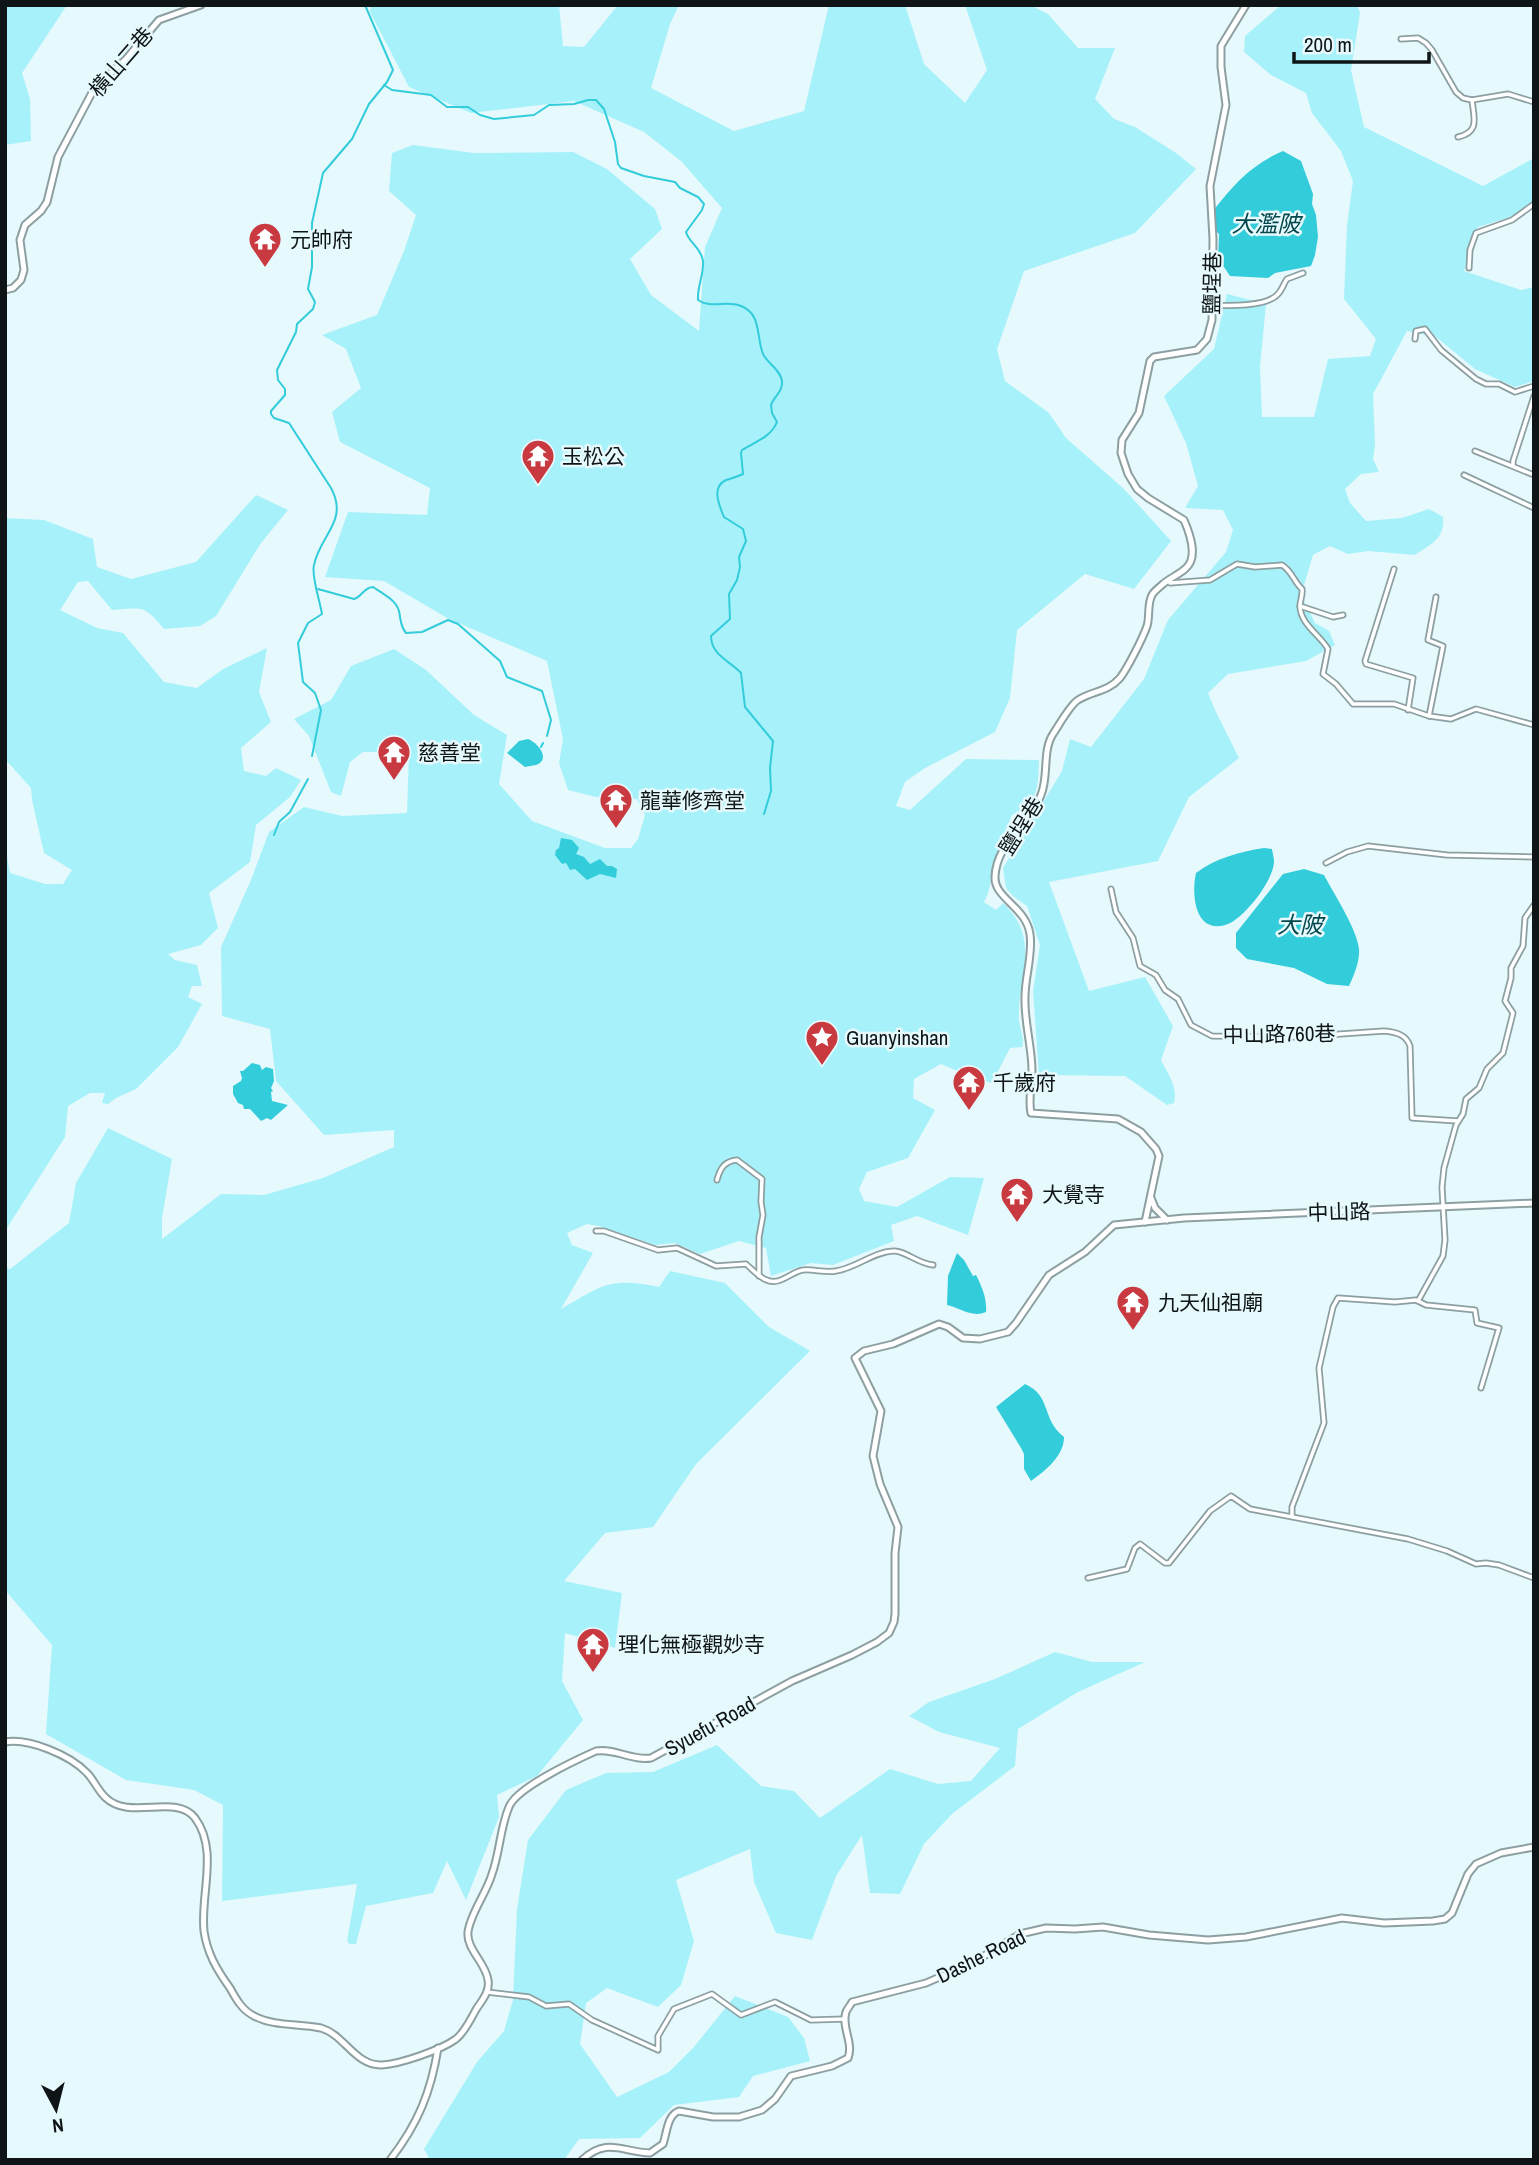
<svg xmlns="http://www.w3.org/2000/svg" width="1539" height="2165" font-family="'Archivo Narrow','Noto Sans TC',sans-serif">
	<rect width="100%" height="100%" fill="#e6f9fc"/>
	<g fill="#a7f2fa">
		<polygon points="5,5 67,5 22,73 30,99 31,141 5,145"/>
		<path d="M371,5H559L563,46L584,47L618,5H679L670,24L651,88L734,131L804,111L829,5H905L924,64L965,103L987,70L965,5H1030L1048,14L1078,48H1115L1095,99L1114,119L1135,127L1176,153L1196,169L1135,233L1024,271L997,349L1005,381L1049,413L1066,438L1124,489L1171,541L1134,589L1085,574L1017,630L1010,698L995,732L925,768L905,782L896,806L910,810L966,759L1039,760C1038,786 1039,804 1012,815C1004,833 998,850 993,869C990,881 991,890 984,902L996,910L1003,903C1042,940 1017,974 1019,1020C1020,1030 1025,1038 1022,1047L1010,1048L992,1083L971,1077L941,1064L914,1079L913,1098L935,1110L908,1158L867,1172L859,1189L864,1201L897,1207L950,1177L984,1178L968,1235L917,1216L891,1225L894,1241L833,1265L811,1263L771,1276L766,1248L739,1241L700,1254L675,1243L655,1245L599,1226L587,1224L567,1233L572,1245L593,1253L561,1309C603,1285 609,1277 659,1287L670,1271L725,1283L769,1327L810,1351L696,1464L653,1527L605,1533L564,1581L622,1593L615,1648L565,1633L562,1681L583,1720L537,1776L497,1795L499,1817L466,1900L447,1861L433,1893L366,1906L356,1944H350L347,1941L357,1884L222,1901L223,1805L194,1790L126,1780L46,1734L52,1645L5,1590V1268L10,1269L69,1223L76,1183L108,1128L172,1159L162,1218V1239L221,1194L264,1195L323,1178L394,1147V1130L324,1135L276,1081L270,1029L222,1016L221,947L251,880L269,832L304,807L342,816L407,813L409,752H363L350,762L341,796L331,792L309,736L294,719L331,700L351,666L394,649L426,670L474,715L507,735L499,784L532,821L605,848H631L638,839L645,815L637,799L596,797L568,790L559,763L563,739L547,661L449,619L384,581L325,577L348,512L427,515L430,488L340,442L332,412L361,388L346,349L322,335L377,315L404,251L416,215L389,191L392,153L413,145L474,153L573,152L607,169L655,209L662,229L630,259L651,295L699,331L705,247L722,208L681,161L644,132L574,101L471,113L409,87L370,12Z"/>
		<path d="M1281,5H1357L1360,13L1351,70L1364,127L1483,186L1534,158V206L1527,212L1478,227L1464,271L1521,290L1534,287V381L1515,387L1475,369L1436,337L1407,331L1373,394L1375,445L1373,459L1379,472L1361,474L1345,489L1350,503L1366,521L1402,518L1429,509L1443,517C1445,539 1431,544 1415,555L1368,551L1348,554L1330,546L1313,555L1301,595L1315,623L1329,631L1335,645L1306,661L1228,674L1208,693L1215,710L1239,758L1189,797L1158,861L1049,882L1089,991L1145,977L1173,1026L1161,1060C1168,1074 1178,1087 1174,1103L1167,1105L1125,1076L1039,1075L1033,991L1040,945L1027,906L1013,896L1006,888L1003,868L1062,771L1070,739L1091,747L1144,679L1168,620L1226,552L1233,530L1223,510L1185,508L1198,486L1186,443L1164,396L1214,349L1227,294L1266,304L1260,367L1262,417H1314L1328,359L1370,356L1376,339L1344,299L1347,225L1353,181L1341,151L1312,113L1306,93L1271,75L1244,52L1245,36Z"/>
		<path d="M256,495L288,510L261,543L216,616L200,626L164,629C144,604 142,608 112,610L88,581L78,582L60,610L97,628L123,633L164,682L197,688L223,669L267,648L259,692L271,722L241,748L244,771L266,776L276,768L301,780L290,797L256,825L250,862L209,893L218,928L201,945L168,954L175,960L197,965L202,986H192L188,997L202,1004L178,1047L136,1089L116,1098L108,1104L102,1103L105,1093H90L68,1106L65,1137L5,1231V845L10,873L45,884H63L72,870L44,853L32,800L31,788L5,759V518L44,520L93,539L97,567L131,579L196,562Z"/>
		<polygon points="1055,1652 1092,1662 1145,1662 1078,1692 1018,1729 1015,1766 952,1814 924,1844 900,1894 870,1893 862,1835 836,1876 812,1940 776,1933 754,1882 750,1849 676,1880 694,1941 681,1985 658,2007 607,1988 586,2003 580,2044 617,2097 669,2072 693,2048 735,1996 788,2017 804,2038 810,2061 753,2076 739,2097 674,2105 640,2138 579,2139 564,2160 430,2160 424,2149 477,2062 504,2031 513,2000 517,1909 528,1840 566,1790 606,1773 653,1772 717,1745 761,1786 794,1791 820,1818 890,1769 938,1784 971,1781 1000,1748 939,1732 909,1716 929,1702 995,1679"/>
	</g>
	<g fill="#32ccdb">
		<path d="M1283,151L1301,161L1313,194L1312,204L1316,215L1318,237L1315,255L1311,266L1275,273L1268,278L1230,276L1224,267L1218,262L1219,234L1214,229L1213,211C1233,185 1252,164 1283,151Z"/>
		<path d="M528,739C537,742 552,759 536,765C532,766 528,766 525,767L507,753L519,741Z"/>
		<polygon points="561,838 572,840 579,848 576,854 584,857 590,864 600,859 607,866 612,866 617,869 616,878 600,874 587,880 575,869 570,870 566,863 562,864 555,855 556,850 559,848"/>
		<path d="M1264,848L1272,849C1272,850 1274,859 1274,860C1275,879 1245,917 1228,924C1195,936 1191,895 1196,873C1216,858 1239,852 1264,848Z"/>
		<path d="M1304,869L1324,875C1334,894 1357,929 1359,949C1360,961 1354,975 1349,986L1327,984L1294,968L1247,959L1236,948V933L1283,874Z"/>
		<polygon points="252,1063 260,1065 262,1070 266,1067 273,1069 274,1081 271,1088 273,1091 271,1092 272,1101 288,1105 271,1120 267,1118 261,1121 250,1109 244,1109 243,1105 238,1103 233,1094 233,1086 241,1081 242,1078 240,1071 243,1071"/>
		<path d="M957,1253L964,1260L973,1276L976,1275C982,1287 987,1298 986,1312C972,1318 960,1308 947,1305L948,1276Z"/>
		<path d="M1025,1384C1052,1396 1041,1419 1064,1437C1064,1456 1046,1470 1031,1481L1024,1469V1454L1021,1448L996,1407Z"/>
	</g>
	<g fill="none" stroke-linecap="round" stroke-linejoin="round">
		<g stroke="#32ccdb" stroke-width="2">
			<path d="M384,85L392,90L431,95L447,107H468L480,115L494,119L534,115L549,105L574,104L588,100H596L604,109L615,142L618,164L621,168L644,176L675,182L680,188L698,197L704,204L702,210L686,232C689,243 701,247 703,261C704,276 697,286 698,300C711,309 726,300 741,306C762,314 756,337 763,354C768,364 780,369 782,381C783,392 774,396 771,405L772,413L777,422C771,437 755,442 742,450L741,453L743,474C737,477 732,478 726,480C711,487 719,505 724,517L743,529L746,541L739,557L740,567L737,580L729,594L730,619L711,636C711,655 730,661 741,673L745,707L773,741L770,768L771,791L764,814"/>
			<path d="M318,589L354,599C362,597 364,587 373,587C382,593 396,600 399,611C401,620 400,626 406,633L422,632L448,620L458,624L500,661L507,677L542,691L551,720L547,736"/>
			<polyline points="541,747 543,743"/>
			<path d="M312,756L321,710L315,693L303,682L298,643L308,623L322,614C320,601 311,576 314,565C320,535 349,521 331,488L289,423L274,418L271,414V411L285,395V389L278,380L277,370L296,332L297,324L313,309L315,302L308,289L312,267V223L323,173L352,139L369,104L387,82L393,70L365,5"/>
			<polyline points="274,835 279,822 290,812 308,779"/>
		</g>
		<defs>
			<g id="street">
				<polyline points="1401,39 1418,38 1426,43 1432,50 1456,92 1463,98 1472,100 1508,94 1534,102"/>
				<path d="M1458,137C1480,132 1474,118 1472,100"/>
				<polyline points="1469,268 1470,250 1476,233 1512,220 1534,204"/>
				<path d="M1212,305C1228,306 1267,307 1278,294C1282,290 1284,283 1287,279L1303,273"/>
				<polyline points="1415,339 1416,331 1425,329 1441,350 1476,379 1486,384 1499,384 1515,392 1534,386"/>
				<polyline points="1475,451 1534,475"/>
				<polyline points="1513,465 1513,461 1534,396"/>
				<polyline points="1464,475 1534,508"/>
				<polyline points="1394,569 1365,661 1366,664 1413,678 1408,710"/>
				<path d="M1169,579L1170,583L1210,580L1237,564L1255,567L1282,565C1292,571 1294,582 1302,589C1303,595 1300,600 1300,606C1300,624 1320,635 1328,649L1323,674L1336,684L1353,704H1394L1429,716L1451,719L1476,709L1534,725"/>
				<polyline points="1300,606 1333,617 1343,615"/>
				<polyline points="1429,716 1443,646 1428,640 1436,597"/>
				<polyline points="1326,863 1347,852 1368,846 1447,855 1534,857"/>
				<path d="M1111,889L1116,912L1133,938L1140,966L1156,975L1165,990L1178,999L1191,1025L1212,1036L1297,1037L1384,1031C1395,1032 1406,1034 1410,1046L1412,1118L1458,1121"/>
				<path d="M717,1180C720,1168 725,1161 737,1160L762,1179L761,1202L763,1215L759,1237V1276"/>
				<path d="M596,1231H604L658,1250L677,1248L716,1266L746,1264C757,1274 768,1287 783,1279C790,1276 796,1271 803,1270C814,1269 825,1273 836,1271C856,1268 873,1252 893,1251C905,1250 916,1263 933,1265"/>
				<polyline points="1418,1301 1443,1256 1445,1240 1442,1187 1444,1168 1456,1125 1463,1114 1466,1099 1479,1088 1487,1069 1503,1053 1513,1013 1505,1001 1511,978 1511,968 1523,946 1525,918 1534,905"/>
				<polyline points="1292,1516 1292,1507 1324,1423 1319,1368 1333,1307 1338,1298 1395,1302 1416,1300 1426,1305 1475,1310 1477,1323 1499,1328 1481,1388"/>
				<polyline points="1088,1578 1127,1569 1135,1548 1140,1544 1165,1563 1169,1563 1210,1511 1231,1496 1250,1509 1408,1539 1447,1551 1476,1564 1486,1563 1499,1565 1534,1578"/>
				<polyline points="487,1992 529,1997 546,2006 569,2004 592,2020 658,2050 658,2036 674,2009 712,1994 741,2015 775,2002 811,2020 845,2019"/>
			</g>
			<g id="secondary">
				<polyline points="5,290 13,288 21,280 24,270 20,240 25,225 41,211 47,202 58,157 95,87 126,59 159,20 201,5"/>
				<polyline points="1151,1198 1155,1208 1167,1220"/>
				<path d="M1145,1222L1159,1156L1156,1149L1141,1132L1118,1119L1031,1113C1028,1099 1032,1085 1032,1071C1032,1046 1024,1022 1025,997C1025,976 1033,955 1030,934C1026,907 994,898 995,877C996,843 1029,825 1041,795C1049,776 1042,751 1053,734C1059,725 1070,705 1078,700C1092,691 1108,692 1120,678C1127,669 1143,638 1147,626C1150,617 1147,604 1152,595C1154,591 1160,587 1163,584C1170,578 1178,575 1185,569C1199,558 1190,534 1184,520L1148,498L1137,489L1128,474L1121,453L1122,440L1139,413L1150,361L1154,357L1197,350L1207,339L1212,320L1213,239L1210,186L1226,105L1221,67V46L1246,5"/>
				<path d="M5,1742C29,1738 70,1755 87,1773C94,1780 98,1791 106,1798C130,1821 176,1793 195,1818C219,1850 200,1895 204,1931C207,1953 217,1970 230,1988C236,1999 242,2010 254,2016C275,2027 299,2023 321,2028C345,2035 355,2066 382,2065C400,2064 441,2050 456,2039C465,2032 471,2018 477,2008C483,1999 490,1991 488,1980C486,1963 466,1949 468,1932C470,1914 487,1892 492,1874C500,1852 500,1828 509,1807C516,1788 576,1760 596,1751C615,1748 632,1761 651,1758L792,1681L852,1655L877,1642L889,1633L894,1622L895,1614V1553L898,1527L880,1484L873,1456L881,1411L855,1358L864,1351L893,1344L939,1324L948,1327L963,1338L980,1339L1008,1332L1016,1323L1049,1275L1085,1252L1114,1225L1184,1218L1534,1203"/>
				<path d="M390,2160C418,2124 431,2092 438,2048"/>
				<path d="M582,2160C607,2137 622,2152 650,2153L663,2144C667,2133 667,2115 679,2111L713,2117H739L762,2110L775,2099L791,2076L832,2066L848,2058C854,2043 841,2027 846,2012C847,2009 850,2006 852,2002L926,1983L974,1962L1020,1934L1046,1928L1075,1929L1103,1927L1149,1935L1208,1940L1246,1937L1342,1918L1384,1923L1433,1921L1445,1919L1452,1913L1468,1874L1476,1864L1501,1853L1534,1847"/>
			</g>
		</defs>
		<use href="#street" stroke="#8d9fa1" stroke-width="7"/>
		<use href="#secondary" stroke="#8d9fa1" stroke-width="9"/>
		<use href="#street" stroke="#fff" stroke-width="3.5"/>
		<use href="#secondary" stroke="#fff" stroke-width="5"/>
	</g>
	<defs>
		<symbol id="temple-pin" viewBox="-11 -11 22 30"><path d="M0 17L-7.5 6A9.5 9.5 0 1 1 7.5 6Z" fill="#c93940" stroke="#e6f9fc"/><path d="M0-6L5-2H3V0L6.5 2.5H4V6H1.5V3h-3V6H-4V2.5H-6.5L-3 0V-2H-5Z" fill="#fff"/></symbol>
		<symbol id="sight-pin" viewBox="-11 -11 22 30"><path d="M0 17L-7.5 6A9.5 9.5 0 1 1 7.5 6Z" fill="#c93940" stroke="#e6f9fc"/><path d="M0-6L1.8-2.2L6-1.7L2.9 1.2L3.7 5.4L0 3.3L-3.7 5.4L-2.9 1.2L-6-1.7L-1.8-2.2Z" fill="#fff"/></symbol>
	</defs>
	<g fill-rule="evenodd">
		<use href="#temple-pin" x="246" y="220" width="38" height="52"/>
		<use href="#temple-pin" x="519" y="437" width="38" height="52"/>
		<use href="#temple-pin" x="375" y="733" width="38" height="52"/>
		<use href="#temple-pin" x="597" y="781" width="38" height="52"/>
		<use href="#sight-pin" x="803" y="1018" width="38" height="52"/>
		<use href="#temple-pin" x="950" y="1063" width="38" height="52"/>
		<use href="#temple-pin" x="998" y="1175" width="38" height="52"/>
		<use href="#temple-pin" x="1114" y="1283" width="38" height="52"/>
		<use href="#temple-pin" x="574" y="1625" width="38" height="52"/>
	</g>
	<g text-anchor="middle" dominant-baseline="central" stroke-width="5" stroke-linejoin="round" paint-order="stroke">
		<g font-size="21" fill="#0f1516" stroke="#e6f9fc">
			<text transform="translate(121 62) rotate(-49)">橫山二巷</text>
			<text transform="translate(1212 283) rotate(-89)">鹽埕巷</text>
			<text transform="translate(1021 826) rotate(-58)">鹽埕巷</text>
			<text transform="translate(1279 1034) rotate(-1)">中山路760巷</text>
			<text transform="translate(1339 1212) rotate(-2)">中山路</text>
			<text transform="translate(710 1726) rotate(-29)">Syuefu Road</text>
			<text transform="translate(981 1956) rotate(-26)">Dashe Road</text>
		</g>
		<g font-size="21" fill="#0f1516" stroke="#e6f9fc" text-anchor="start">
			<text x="290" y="239">元帥府</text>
			<text x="562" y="456">玉松公</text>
			<text x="418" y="752">慈善堂</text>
			<text x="640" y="800">龍華修齊堂</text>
			<text x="846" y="1037">Guanyinshan</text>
			<text x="993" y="1082">千歲府</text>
			<text x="1042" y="1194">大覺寺</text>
			<text x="1158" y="1302">九天仙祖廟</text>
			<text x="618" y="1644">理化無極觀妙寺</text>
		</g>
		<g font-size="23" font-style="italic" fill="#04484e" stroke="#e6f9fc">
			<text x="1266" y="223">大濫陂</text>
			<text x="1300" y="924">大陂</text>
		</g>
	</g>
	<rect width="1539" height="2165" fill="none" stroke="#0f1516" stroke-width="14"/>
	<g transform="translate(56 2109) rotate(173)" stroke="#e6f9fc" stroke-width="5" paint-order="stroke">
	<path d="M0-5L12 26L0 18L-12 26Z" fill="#0f1516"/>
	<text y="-10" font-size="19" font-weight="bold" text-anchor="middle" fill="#0f1516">N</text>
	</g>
	<path d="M1294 52v10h135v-10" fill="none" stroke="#0f1516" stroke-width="3.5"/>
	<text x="1304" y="52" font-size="21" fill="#0f1516" stroke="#e6f9fc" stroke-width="5" paint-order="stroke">200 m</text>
</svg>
